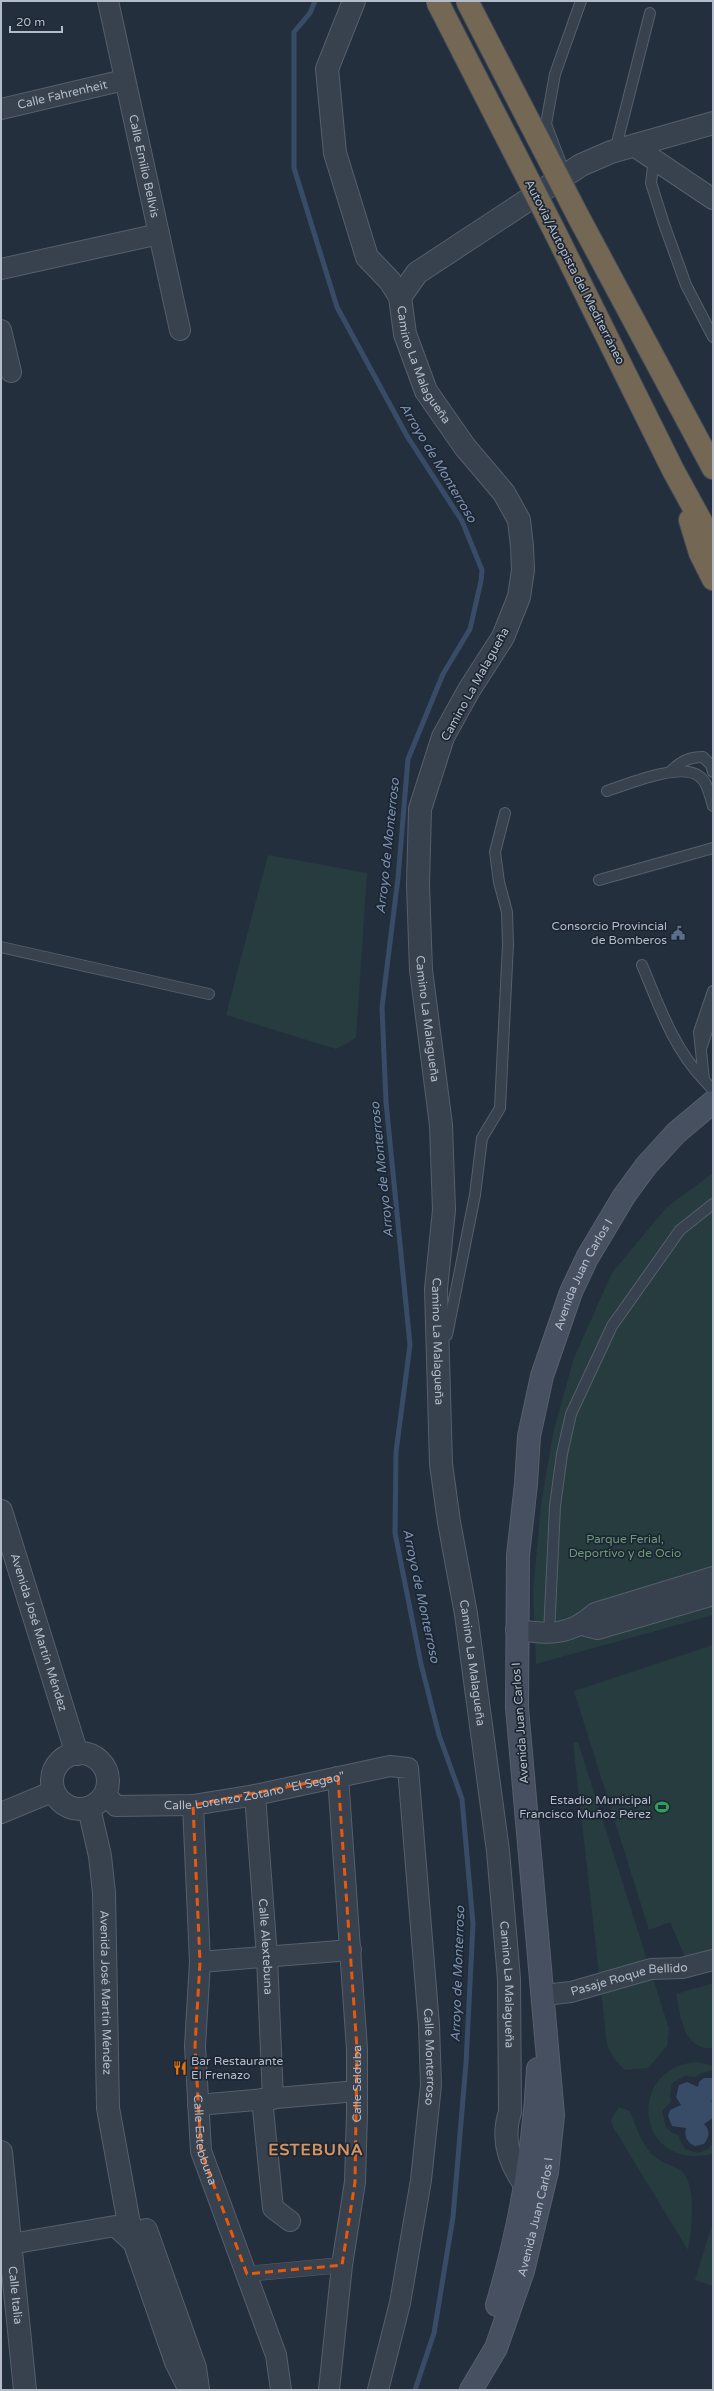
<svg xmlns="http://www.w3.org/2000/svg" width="714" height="2391" font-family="'Varela Round',sans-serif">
	<rect width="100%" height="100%" fill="#242f3e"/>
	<g fill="#263c3f">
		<polygon points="268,855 367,873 356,1038 336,1049 226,1015"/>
		<polygon points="713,1173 713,1615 536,1664 533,1591 541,1504 554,1429 574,1358 612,1273 667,1207"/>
		<polygon points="713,1645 713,1950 686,1959 670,1922 649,1930 574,1691"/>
		<polygon points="578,1742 669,2029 667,2046 648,2068 625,2070 614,2059 607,2045 573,1743"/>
		<path d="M713,1983V2048C683,2051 681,2016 676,1994Z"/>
		<path d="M698,2062L713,2066V2070L701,2073L696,2077L685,2076L672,2083L670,2096L671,2102L662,2111L666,2127L672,2133L679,2135V2138L685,2149L698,2153L708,2149L713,2143V2153C707,2156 699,2156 692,2156C633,2152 633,2065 698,2062Z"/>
		<path d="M619,2107L630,2111C637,2130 644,2153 663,2162C670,2166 679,2167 684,2174C696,2188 692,2232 688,2250L613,2127L611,2120Z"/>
		<polygon points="713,2222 713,2286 695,2280"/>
	</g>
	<path fill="#394c67" d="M704,2078H713V2100L711,2101L713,2103V2118L704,2124C711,2131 709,2137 704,2144L695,2146C687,2143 684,2136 686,2128L672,2126L668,2116L670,2110L681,2105L676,2097L679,2085L687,2082L698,2087L699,2082Z"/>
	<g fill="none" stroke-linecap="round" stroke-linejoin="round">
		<polyline stroke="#394c67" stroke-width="5" points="315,1 310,13 294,32 294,168 337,307 407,436 462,521 482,570 481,581 470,629 443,674 408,759 398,878 382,1007 386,1102 410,1345 396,1452 395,1533 421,1664 439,1735 462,1799 473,1924 466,2063 453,2217 434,2333 415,2390"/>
		<defs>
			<g id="service">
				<polyline points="621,150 618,139 650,13"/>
				<polyline points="654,159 651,183 664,224 686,285 713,337"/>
				<polyline points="560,161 546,124 555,74 581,1"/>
				<path d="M670,772C680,762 688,757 703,757L711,765L713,772"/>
				<path d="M607,791C627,784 681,762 699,776C708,782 710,797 713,806"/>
				<polyline points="599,880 713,848"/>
				<polyline points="1,947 209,994"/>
				<path d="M642,965C659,1005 673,1048 704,1080"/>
				<polyline points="713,991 699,1032 704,1080 713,1090"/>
				<polyline points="702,1046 713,1012"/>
				<polyline points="440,1338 447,1335 475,1195 482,1138 500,1108 508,944 507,912 499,882 495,852 505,813"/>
				<polyline points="549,1634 555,1506 562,1454 571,1414 612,1326 680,1230 713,1204"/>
			</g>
			<polyline id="pedestrian" points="247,2274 342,2265"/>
			<g id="minor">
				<path id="s1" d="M108,1L180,330"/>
				<path id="s2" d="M1,109L124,80"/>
				<polyline points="634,146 713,199"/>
				<polyline points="1,269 159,234"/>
				<polyline points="1,330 11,372"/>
				<polyline points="582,1625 598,1629 713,1595"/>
				<path d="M516,1630C548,1634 569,1637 595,1613L713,1577"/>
				<path id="s3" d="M105,1794L116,1806L193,1805L255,1795L390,1766L408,1768L429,2025L431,2085L421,2180L400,2303L378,2390"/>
				<path id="s4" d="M255,1795L267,1957L273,2099"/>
				<path id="s5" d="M193,1805L200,1962L195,2046L201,2151L276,2355L281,2390"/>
				<polyline points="1,1813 54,1791"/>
				<polyline points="200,1962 351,1950"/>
				<path id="s6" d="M544,1995L571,1992L651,1969L682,1968L713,1960"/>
				<polyline points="262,2099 273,2208 290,2221"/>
				<polyline points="198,2105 357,2091"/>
				<polyline points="11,2244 115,2226 135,2244 141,2243"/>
				<path id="s7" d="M329,2390L342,2265L355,2182L357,2113V2049L338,1777"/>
			</g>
			<g id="tertiary">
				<path id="s8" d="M354,1L327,69L335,153L367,257L390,281L400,297L405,334L426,391L465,447L504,493L519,520L522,546L523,570L519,597L503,637L469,690L443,737L420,809L418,885L421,970L441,1125L444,1210L436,1289L441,1464L449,1522L466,1614L498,1851L509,1979L510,2112C501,2139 510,2165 527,2187"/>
				<polyline points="400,297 417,273 581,165 611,152 713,123"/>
				<path id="s9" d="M1,1511L77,1754"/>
				<circle cx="80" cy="1781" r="28"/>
				<path id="s10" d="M89,1808L100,1856L104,1893L108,2108L128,2218L135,2244L176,2362L190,2390"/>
				<path id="s11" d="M1,2152L25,2390"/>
				<polyline points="146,2230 195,2368 198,2389"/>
			</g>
			<g id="secondary">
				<path d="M497,2305C520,2228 534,2150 538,2069"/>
				<path id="s12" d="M471,2390L496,2348L523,2271L547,2172L553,2115L517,1708L518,1555L526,1484L529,1436L542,1376L571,1292L587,1258L624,1196L646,1166L676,1133L713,1102"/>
			</g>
			<g id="motorway">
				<polyline points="578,216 713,468"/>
				<polyline points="553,228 673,470 713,543"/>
				<polyline points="690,520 700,553 713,579"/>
			</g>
		</defs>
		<use href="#service" stroke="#565f6c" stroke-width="12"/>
		<use href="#pedestrian" stroke="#565f6c" stroke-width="16"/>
		<use href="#minor" stroke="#565f6c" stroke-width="22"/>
		<use href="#tertiary" stroke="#565f6c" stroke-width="24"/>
		<use href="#secondary" stroke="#565f6c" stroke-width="24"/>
		<use href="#motorway" stroke="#434c59" stroke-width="24"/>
		<use href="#service" stroke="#38414e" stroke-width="10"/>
		<use href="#pedestrian" stroke="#38414e" stroke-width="15"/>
		<use href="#minor" stroke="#38414e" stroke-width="20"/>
		<use href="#tertiary" stroke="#38414e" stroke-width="22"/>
		<use href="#secondary" stroke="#465061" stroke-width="22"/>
		<use href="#motorway" stroke="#746855" stroke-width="22"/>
		<defs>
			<g id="motorway-bridge">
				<polyline points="437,1 553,228"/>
				<polyline points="467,1 578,216"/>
			</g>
		</defs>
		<use href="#motorway-bridge" stroke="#434c59" stroke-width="24" stroke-linecap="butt"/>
		<use href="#motorway-bridge" stroke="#746855" stroke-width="22"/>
	</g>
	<path fill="none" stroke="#e8590c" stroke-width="3" stroke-dasharray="8 5" stroke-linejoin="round" d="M338,1777L357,2049L355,2182L342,2265L247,2274L201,2151L195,2046L200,1962L193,1805Z"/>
	<defs>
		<symbol id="civic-bare" viewBox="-9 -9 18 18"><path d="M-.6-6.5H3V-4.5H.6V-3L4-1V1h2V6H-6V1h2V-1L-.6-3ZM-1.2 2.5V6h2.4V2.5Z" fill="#5c6f8a" stroke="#1d2633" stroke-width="2.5" paint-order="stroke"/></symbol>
		<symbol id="stadium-bare" viewBox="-9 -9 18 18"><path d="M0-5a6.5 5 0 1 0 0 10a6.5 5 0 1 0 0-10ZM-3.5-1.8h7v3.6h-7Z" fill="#2e9e5b" stroke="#1d2633" stroke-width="2.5" paint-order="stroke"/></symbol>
		<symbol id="restaurant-bare" viewBox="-9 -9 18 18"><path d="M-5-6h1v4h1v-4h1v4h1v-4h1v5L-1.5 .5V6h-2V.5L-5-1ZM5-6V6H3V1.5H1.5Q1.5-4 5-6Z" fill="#e8710a" stroke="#1d2633" stroke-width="2.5" paint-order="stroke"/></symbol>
	</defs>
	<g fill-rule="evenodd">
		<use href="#civic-bare" x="668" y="923" width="20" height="20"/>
		<use href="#stadium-bare" x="652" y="1797" width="20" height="20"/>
		<use href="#restaurant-bare" x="170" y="2058" width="20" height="20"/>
	</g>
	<g text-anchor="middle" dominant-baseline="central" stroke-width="3.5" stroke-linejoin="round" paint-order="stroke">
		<g font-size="12" fill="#b4bcc9" stroke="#1d2633">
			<text stroke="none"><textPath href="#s2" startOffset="63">Calle Fahrenheit</textPath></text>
			<text stroke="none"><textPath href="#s1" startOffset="169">Calle Emilio Bellvis</textPath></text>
			<text transform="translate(575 272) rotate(63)">Autovía/Autopista del Mediterráneo</text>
			<text stroke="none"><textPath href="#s8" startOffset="391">Camino La Malagueña</textPath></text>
			<text transform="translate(475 684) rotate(-61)">Camino La Malagueña</text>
			<text stroke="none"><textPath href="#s8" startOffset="1099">Camino La Malagueña</textPath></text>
			<text stroke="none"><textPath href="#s12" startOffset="1142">Avenida Juan Carlos I</textPath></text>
			<text stroke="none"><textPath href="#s8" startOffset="1423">Camino La Malagueña</textPath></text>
			<text stroke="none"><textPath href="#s9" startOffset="127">Avenida José Martín Méndez</textPath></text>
			<text stroke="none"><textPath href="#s8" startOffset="1747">Camino La Malagueña</textPath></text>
			<text transform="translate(520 1723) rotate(-94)">Avenida Juan Carlos I</text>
			<text stroke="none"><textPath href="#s3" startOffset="156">Calle Lorenzo Zotano "El Segao"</textPath></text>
			<text stroke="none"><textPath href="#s4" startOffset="152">Calle Alextebuna</textPath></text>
			<text stroke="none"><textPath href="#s6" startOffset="87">Pasaje Roque Bellido</textPath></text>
			<text stroke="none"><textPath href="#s8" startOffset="2071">Camino La Malagueña</textPath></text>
			<text stroke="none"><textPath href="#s10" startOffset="186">Avenida José Martín Méndez</textPath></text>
			<text stroke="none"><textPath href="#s3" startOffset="602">Calle Monterroso</textPath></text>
			<text stroke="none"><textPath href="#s7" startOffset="308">Calle Salduba</textPath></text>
			<text stroke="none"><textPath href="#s5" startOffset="336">Calle Estebbuna</textPath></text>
			<text stroke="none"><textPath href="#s12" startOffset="186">Avenida Juan Carlos I</textPath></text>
			<text stroke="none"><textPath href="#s11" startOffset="144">Calle Italia</textPath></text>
		</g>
		<g font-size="12" fill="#b4bcc9" stroke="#1d2633" text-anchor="end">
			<text x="667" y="926">Consorcio Provincial<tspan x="667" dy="14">de Bomberos</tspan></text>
			<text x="651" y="1800">Estadio Municipal<tspan x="651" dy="14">Francisco Muñoz Pérez</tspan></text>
			<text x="191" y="2061" text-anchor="start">Bar Restaurante<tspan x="191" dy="14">El Frenazo</tspan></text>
		</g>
		<g font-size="12" fill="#6b9a76" stroke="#1d2633">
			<text x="625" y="1539">Parque Ferial,<tspan x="625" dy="14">Deportivo y de Ocio</tspan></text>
		</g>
		<g font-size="13" font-style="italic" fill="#7c92b1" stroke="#1d2633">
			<text transform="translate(438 463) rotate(59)">Arroyo de Monterroso</text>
			<text transform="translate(388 846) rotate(-84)">Arroyo de Monterroso</text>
			<text transform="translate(382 1170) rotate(-96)">Arroyo de Monterroso</text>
			<text transform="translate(421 1596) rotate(78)">Arroyo de Monterroso</text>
			<text transform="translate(458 1974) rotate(-88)">Arroyo de Monterroso</text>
		</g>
		<g font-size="16" font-weight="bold" letter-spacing="1" fill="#d59563" stroke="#1d2633">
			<text x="316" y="2150">ESTEBUNA</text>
		</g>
	</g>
	<rect width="714" height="2391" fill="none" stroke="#b4bcc9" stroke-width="4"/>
	<path d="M10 26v6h52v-6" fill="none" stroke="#b4bcc9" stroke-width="2"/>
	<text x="16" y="26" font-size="12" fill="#b4bcc9" stroke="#1d2633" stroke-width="3" paint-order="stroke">20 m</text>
</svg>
